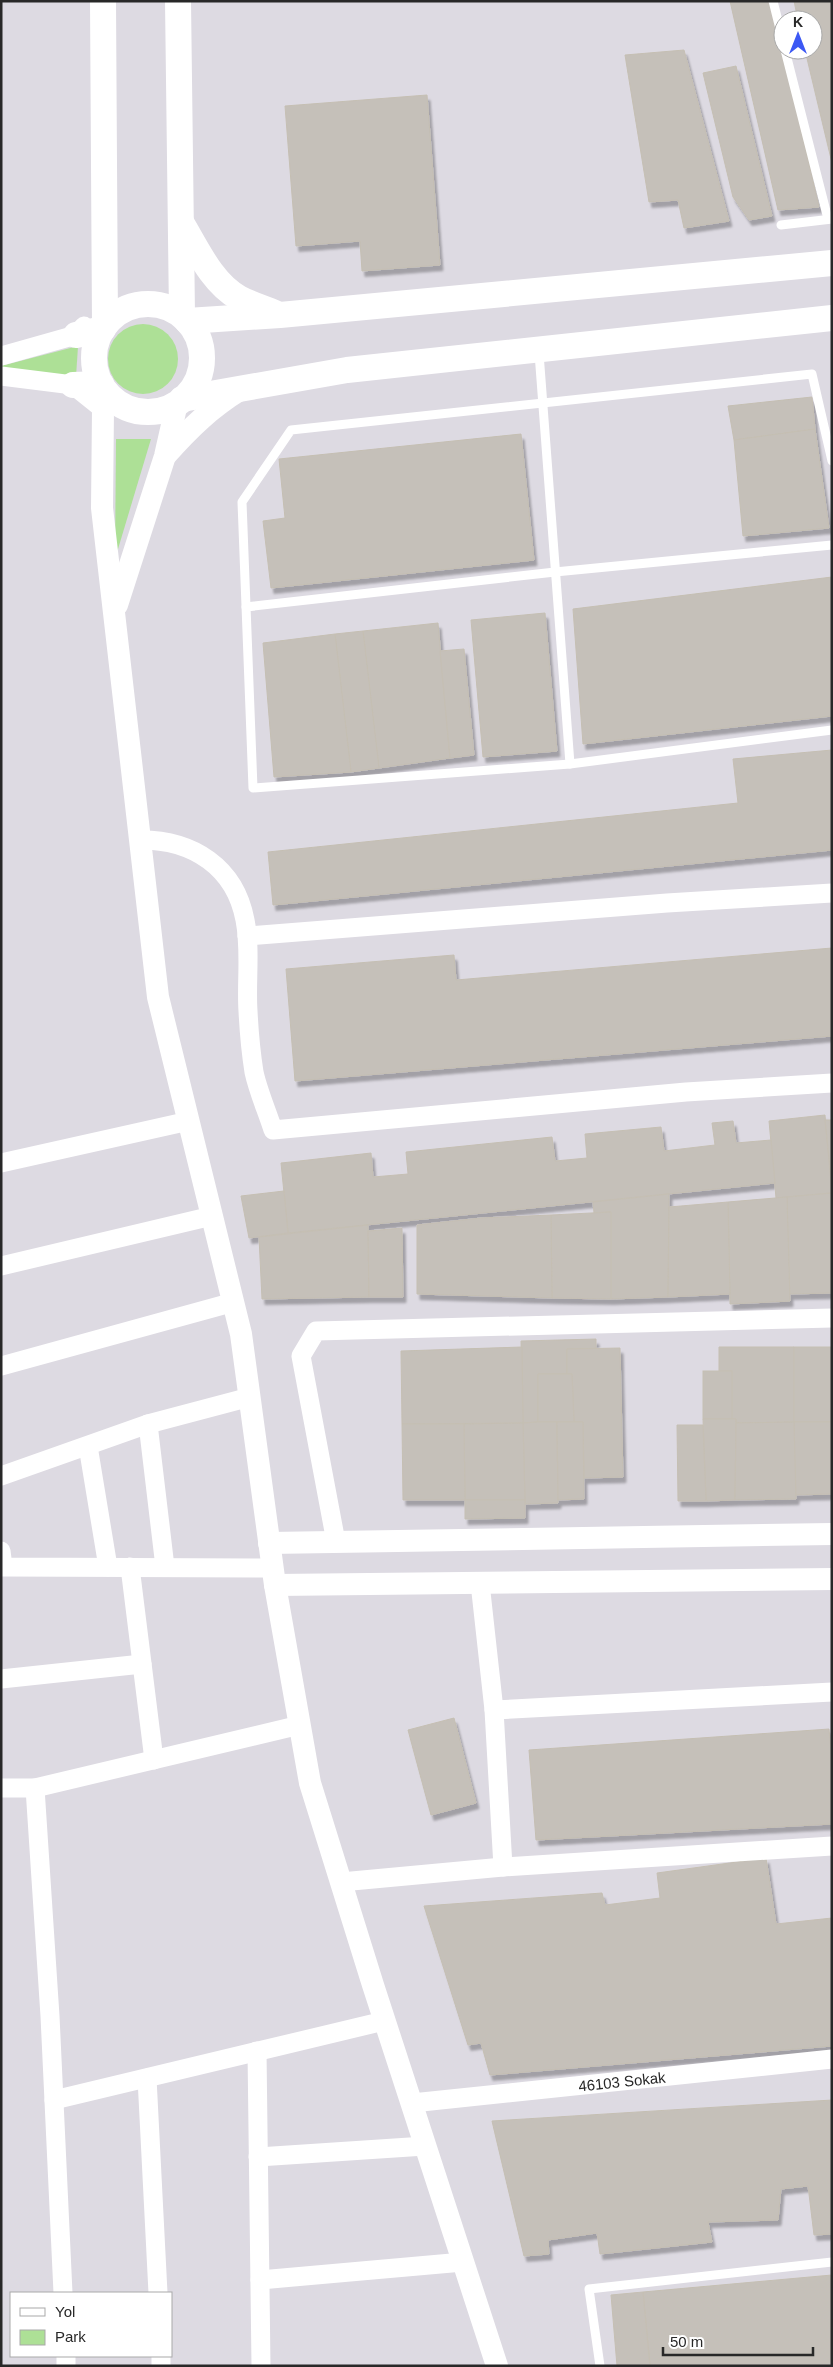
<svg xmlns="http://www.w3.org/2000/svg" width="833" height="2367" font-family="Helvetica,sans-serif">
	<defs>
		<filter id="shadow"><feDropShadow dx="3" dy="5.5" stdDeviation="1" flood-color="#0004"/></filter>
	</defs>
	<rect width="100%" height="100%" fill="#eae3d9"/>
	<path fill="#dddae2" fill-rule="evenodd" d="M1,1H832V2366H1ZM783,20H813V50H783ZM11,2293H171V2356H11Z"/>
	<g fill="#ade096">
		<circle cx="143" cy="359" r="35"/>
		<polygon points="78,346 76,377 1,369 1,366"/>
		<polygon points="116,439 151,439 115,559"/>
	</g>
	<g fill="#c5c0b9" stroke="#c5bfb3" filter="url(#shadow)">
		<polygon points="730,1 771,1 819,207 778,210"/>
		<polygon points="794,1 832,1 832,163 805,50 813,50 813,20 798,20"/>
		<polygon points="684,50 729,221 684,228 678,200 649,202 625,55"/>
		<polygon points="736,66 772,216 749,220 733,197 703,73"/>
		<polygon points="427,95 440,265 362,271 360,241 296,246 285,106"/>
		<polygon points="812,397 815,429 734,440 728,406"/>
		<polygon points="815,429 829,528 743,536 734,440"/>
		<polygon points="521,434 534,560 271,588 263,521 285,518 279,459"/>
		<polygon points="832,577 832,716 583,744 573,609"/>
		<polygon points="545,613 557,751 483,757 471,620"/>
		<polygon points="438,623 450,758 379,768 363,631"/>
		<polygon points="363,631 379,768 351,772 335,634"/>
		<polygon points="335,634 351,772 274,777 263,643"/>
		<polygon points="464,649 474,755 450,758 440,651"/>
		<polygon points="832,750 832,850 273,905 268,852 738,803 733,759"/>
		<polygon points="832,948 832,1036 295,1081 286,969 454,955 456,980"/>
		<polygon points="825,1115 832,1193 776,1198 769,1121"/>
		<polygon points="825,1120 832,1120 832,1186"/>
		<polygon points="733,1121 736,1143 771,1140 775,1183 288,1233 281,1163 371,1153 373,1177 408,1174 406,1152 552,1137 555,1161 587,1158 585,1134 661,1127 664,1151 715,1145 712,1123"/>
		<polygon points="284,1191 288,1233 249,1238 241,1196"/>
		<polygon points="832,1193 832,1293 789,1294 787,1197"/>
		<polygon points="669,1194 668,1297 611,1299 611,1212 594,1213 593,1202"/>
		<polygon points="787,1197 790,1301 730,1304 728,1202"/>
		<polygon points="728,1202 730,1294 668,1297 669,1207"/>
		<polygon points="611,1212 611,1299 552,1298 551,1215"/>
		<polygon points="551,1215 552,1298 417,1294 417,1225 481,1218"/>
		<polygon points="368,1225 369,1297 262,1299 259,1237"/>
		<polygon points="402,1228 403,1297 369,1297 368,1231"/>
		<polygon points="596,1339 596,1349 567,1349 567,1374 538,1374 538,1422 523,1423 521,1341"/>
		<polygon points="522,1347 523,1423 402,1424 401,1351"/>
		<polygon points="719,1347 794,1347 794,1422 736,1423 736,1419 732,1419 732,1371 719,1371"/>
		<rect x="794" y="1347" width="38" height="75"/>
		<polygon points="620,1348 623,1477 584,1478 583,1422 574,1422 572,1374 567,1374 567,1349"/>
		<rect x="703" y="1371" width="29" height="48"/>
		<polygon points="538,1374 572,1374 574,1422 538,1422"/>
		<polygon points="703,1419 736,1419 735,1500 706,1501"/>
		<polygon points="538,1422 557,1422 558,1503 525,1504 523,1423"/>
		<polygon points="557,1422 583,1422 584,1499 558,1500"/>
		<polygon points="794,1422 832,1422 832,1494 795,1495"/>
		<polygon points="794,1422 796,1499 735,1500 736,1423"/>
		<polygon points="523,1423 525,1500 465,1500 464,1424"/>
		<polygon points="402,1424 464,1424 465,1500 403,1500"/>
		<polygon points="677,1425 703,1425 706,1501 678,1501"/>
		<polygon points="465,1500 525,1500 525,1518 465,1519"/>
		<polygon points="454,1718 476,1803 431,1815 408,1730"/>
		<polygon points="829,1729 832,1759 832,1824 536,1840 529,1750"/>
		<polygon points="766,1858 776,1924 832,1918 832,2046 490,2075 481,2043 468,2045 424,1906 602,1893 605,1905 660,1898 657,1873"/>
		<polygon points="832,2100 832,2234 814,2235 808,2186 781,2189 778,2220 708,2222 712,2242 600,2254 597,2233 548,2240 549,2254 524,2256 492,2121"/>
		<polygon points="832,2275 832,2366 650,2366 643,2292"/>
		<polygon points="643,2292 650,2366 617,2366 611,2295"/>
	</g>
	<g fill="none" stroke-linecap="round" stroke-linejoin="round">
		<g stroke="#fff" stroke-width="9">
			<polyline points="773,1 783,41"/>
			<polyline points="785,50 828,219"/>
			<polyline points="781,225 832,219"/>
			<polyline points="539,353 570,764"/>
			<polyline points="832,461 812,374 291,430 242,502 253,788 570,764 832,730"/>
			<polyline points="246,607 555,572 832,545"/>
			<polyline points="600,2366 589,2289 832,2262"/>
		</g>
		<g stroke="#fff" stroke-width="19">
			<polyline points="1,356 76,335 84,326"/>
			<polyline points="1,376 73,385 103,409"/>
			<path d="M141,840C193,840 235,867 245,920C251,950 246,982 248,1011C249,1031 251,1053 254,1072C258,1091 267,1111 273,1130L686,1092L832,1083"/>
			<polyline points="247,936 667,903 832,893"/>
			<polyline points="1,1163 189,1121"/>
			<polyline points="1,1266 212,1216"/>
			<polyline points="1,1366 234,1302"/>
			<polyline points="148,1424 165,1567"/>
			<polyline points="88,1446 108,1567"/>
			<polyline points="1,1476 148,1424 250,1397"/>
			<polyline points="336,1542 301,1356 316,1331 832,1318"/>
			<polyline points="1,1551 3,1567 273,1568"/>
			<polyline points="130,1567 154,1760"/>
			<polyline points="480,1583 494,1710 503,1867"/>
			<polyline points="1,1679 142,1664"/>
			<polyline points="494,1710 832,1692"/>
			<polyline points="1,1788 35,1788"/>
			<polyline points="341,1882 503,1867 832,1846"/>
			<polyline points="257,2051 261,2366"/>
			<polyline points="147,2078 158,2293"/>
			<polyline points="54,2100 384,2021"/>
			<path id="s1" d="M412,2103L832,2059"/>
			<polyline points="258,2157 425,2146"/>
			<polyline points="260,2280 463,2262"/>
			<polyline points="63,2293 50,2016 35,1788 300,1725"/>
			<polyline points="66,2356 66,2366"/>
			<polyline points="161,2356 161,2366"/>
		</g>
		<g stroke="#fff" stroke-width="22">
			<polyline points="106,392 103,409 102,508 158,997 241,1334 275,1585 310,1783 373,1985 497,2366"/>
			<path d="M167,454C190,428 211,408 240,390"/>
			<polyline points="117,605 165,456 177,403"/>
			<polyline points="269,1543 832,1534"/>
			<polyline points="275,1585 832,1579"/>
		</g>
		<g stroke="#fff" stroke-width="26">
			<polyline points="103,1 105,325"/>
			<polyline points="178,1 182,315"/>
			<path d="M182,224C197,249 212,283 239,298C250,304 263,308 275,313"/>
			<circle cx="148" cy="358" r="54"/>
			<polyline points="187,321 280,315 832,263"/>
			<polyline points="76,335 103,329"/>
			<polyline points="73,385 101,384"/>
			<polyline points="182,399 347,370 832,318"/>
		</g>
	</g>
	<g text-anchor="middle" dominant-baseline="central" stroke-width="4" stroke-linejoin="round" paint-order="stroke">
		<g font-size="15" fill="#282828" stroke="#fff">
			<text stroke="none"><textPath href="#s1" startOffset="211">46103 Sokak</textPath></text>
		</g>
	</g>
	<rect width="833" height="2367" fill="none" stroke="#282828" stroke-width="5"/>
	<rect x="10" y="2292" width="162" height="65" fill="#ffffff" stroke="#a9a9a9"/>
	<rect x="20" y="2308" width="25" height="8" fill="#ffffff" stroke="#a9a9a9"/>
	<text x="55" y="2317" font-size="15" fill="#282828">Yol</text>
	<rect x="20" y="2330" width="25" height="15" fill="#ade096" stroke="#a9a9a9"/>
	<text x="55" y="2342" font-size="15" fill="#282828">Park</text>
	<g transform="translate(798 35)"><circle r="24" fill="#ffffff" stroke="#a9a9a9"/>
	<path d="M0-4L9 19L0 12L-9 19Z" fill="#3c58f4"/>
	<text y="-8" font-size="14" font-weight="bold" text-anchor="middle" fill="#282828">K</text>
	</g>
	<path d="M663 2347v8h150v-8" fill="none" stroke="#282828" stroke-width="2.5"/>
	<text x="670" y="2347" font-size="15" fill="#282828" stroke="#ffffff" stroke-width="4" paint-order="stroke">50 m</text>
</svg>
